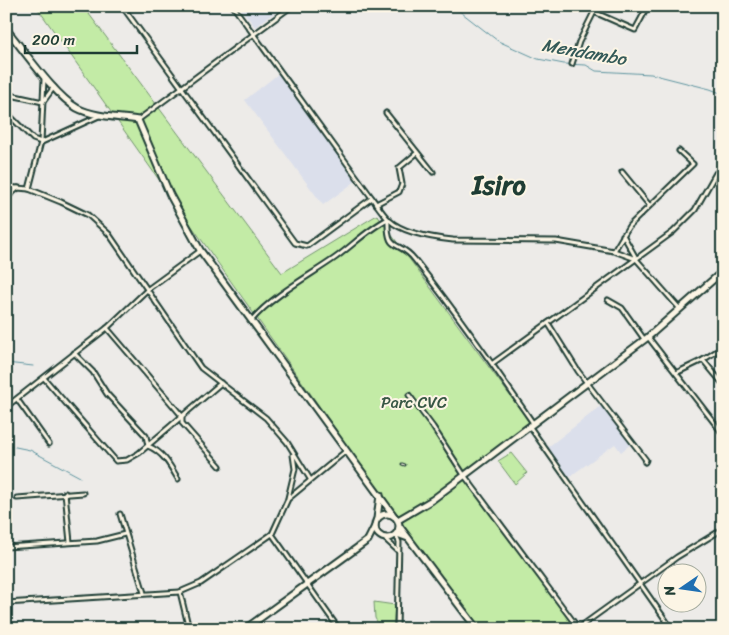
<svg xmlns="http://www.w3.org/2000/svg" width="729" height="635" font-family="Sriracha,sans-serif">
	<rect width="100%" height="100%" fill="#edebe8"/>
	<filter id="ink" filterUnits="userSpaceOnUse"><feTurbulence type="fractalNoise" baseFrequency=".02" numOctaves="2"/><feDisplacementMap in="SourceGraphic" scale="10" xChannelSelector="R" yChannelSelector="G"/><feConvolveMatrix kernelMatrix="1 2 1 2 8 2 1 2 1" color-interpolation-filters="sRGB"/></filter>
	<g filter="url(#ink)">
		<g fill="#dbdfeb">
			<polygon points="239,6 283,6 255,27"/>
			<polygon points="278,74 356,181 323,205 245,100"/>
			<polygon points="601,406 631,444 621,452 615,444 569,477 548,447"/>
		</g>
		<g fill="#c3eba6" stroke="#71946d">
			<polygon points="36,6 83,6 282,273 377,215 533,427 464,476 571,616 574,629 477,629"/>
			<polygon points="511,453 527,473 515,484 498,461"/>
			<polygon points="374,602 395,605 393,629 381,629 375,618"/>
		</g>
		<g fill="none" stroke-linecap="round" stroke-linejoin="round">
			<g stroke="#5d949f" stroke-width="1">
				<polyline points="453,6 498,41 538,59 564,64 586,65 596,71 651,74 710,89 723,94"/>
				<polyline points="6,363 33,366"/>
				<polyline points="6,445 30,450 80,477"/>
			</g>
			<defs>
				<g id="minor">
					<path d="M122,6L295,243L307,246L372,198C377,205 383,214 389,220C404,234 434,238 453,240L556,241L614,251L636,259L680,309"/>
					<polyline points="233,6 372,198"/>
					<polyline points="594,12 635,30 648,6"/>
					<polyline points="572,64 579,42 597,6"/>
					<polyline points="6,94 43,102 54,87"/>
					<polyline points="6,112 33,139 41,142"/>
					<polyline points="386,113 433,172"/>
					<polyline points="138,120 292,6"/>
					<polyline points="42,142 99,116"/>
					<polyline points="622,172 649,205"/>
					<polyline points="6,187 29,189 61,202 88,215 109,234 201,368 266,418 287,442 310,479"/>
					<polyline points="29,189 41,142 44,79"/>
					<polyline points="6,198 18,188"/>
					<polyline points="376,204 399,192 402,184 399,168 417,153"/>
					<polyline points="623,235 636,258"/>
					<polyline points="614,251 629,226 693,164 679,151"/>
					<polyline points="608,300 622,308 644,339"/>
					<path d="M251,321C273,295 308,277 335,258C353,245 368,229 388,219C387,255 398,238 415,260C457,313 495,368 533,423"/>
					<polyline points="548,323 578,371 646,460 645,462"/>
					<polyline points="107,328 182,416 182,423 220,466"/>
					<polyline points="648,337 723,434"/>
					<path d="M74,353L93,372L107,394L146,436L148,446C163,452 170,465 178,479"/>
					<polyline points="703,360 723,384"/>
					<polyline points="493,363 673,232 695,210 716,173"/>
					<polyline points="676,373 703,360 723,347"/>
					<polyline points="44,378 116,461 127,460 139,453 221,383"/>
					<polyline points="409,395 433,427 464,475 579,629"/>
					<polyline points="17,399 49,444"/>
					<polyline points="6,407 107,328 148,289 200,251"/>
					<polyline points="530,427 672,629"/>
					<polyline points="65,493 70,542"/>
					<polyline points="17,498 83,493"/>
					<polyline points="288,498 295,469 293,455"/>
					<polyline points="120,514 144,593"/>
					<polyline points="272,534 339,629"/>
					<polyline points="396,535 399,542 397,629"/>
					<polyline points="385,539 397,550"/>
					<polyline points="6,547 97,541 125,534"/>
					<polyline points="6,603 180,592"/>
					<polyline points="189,629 180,592 201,583 272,534 288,499 346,451"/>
					<polyline points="577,629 677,557 723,529"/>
				</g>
				<g id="secondary">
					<polyline points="400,527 477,629"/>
					<polyline points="397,534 408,538"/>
				</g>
				<g id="primary">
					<path d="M6,29C24,50 54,95 77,108C94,117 118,117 138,120L170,195L200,250L394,516"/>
					<circle cx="387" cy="526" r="12"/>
					<polyline points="377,519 380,495"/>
					<polyline points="398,520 432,500 648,337 723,271"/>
					<polyline points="245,629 368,540 375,526"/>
				</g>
			</defs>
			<use href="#minor" stroke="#1f3d34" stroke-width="7"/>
			<use href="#secondary" stroke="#1f3d34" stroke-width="9"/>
			<use href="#primary" stroke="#1f3d34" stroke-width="9"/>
			<use href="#minor" stroke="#fcf5e5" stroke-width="3"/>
			<use href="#secondary" stroke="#fcf5e5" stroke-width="5"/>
			<use href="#primary" stroke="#fcf5e5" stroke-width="5"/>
			<defs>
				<polyline id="rail" points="402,464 405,465"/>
			</defs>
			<use href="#rail" stroke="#1f3d34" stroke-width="3"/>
			<use href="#rail" stroke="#fcf5e5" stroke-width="1" stroke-dasharray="4" stroke-linecap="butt"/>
		</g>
	</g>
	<g text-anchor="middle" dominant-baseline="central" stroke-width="4" stroke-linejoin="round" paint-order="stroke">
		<g font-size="16" fill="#385745" stroke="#fcf5e5">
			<text x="414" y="402">Parc CVC</text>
		</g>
		<g font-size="18" font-style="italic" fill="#345a58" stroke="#fcf5e5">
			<text transform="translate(584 52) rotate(10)">Mendambo</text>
		</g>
		<g font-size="26" font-weight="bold" fill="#1f3d34" stroke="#fcf5e5">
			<text x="499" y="185">Isiro</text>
		</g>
	</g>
	<rect width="729" height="635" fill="none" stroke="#fcf5e5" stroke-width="25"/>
	<rect x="12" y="12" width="704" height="610" fill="none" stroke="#1f3d34" stroke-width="2" filter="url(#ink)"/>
	<g transform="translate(682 588) rotate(257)"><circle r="24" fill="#fcf5e5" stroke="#a4ab9e"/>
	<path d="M0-4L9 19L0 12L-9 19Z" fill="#1f6fb2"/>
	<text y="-8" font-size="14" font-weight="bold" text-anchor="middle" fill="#1f3d34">N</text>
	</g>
	<path d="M25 45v8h112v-8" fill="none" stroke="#1f3d34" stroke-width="2.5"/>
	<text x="32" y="45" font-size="15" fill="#1f3d34" stroke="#fcf5e5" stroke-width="4" paint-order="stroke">200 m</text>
</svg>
